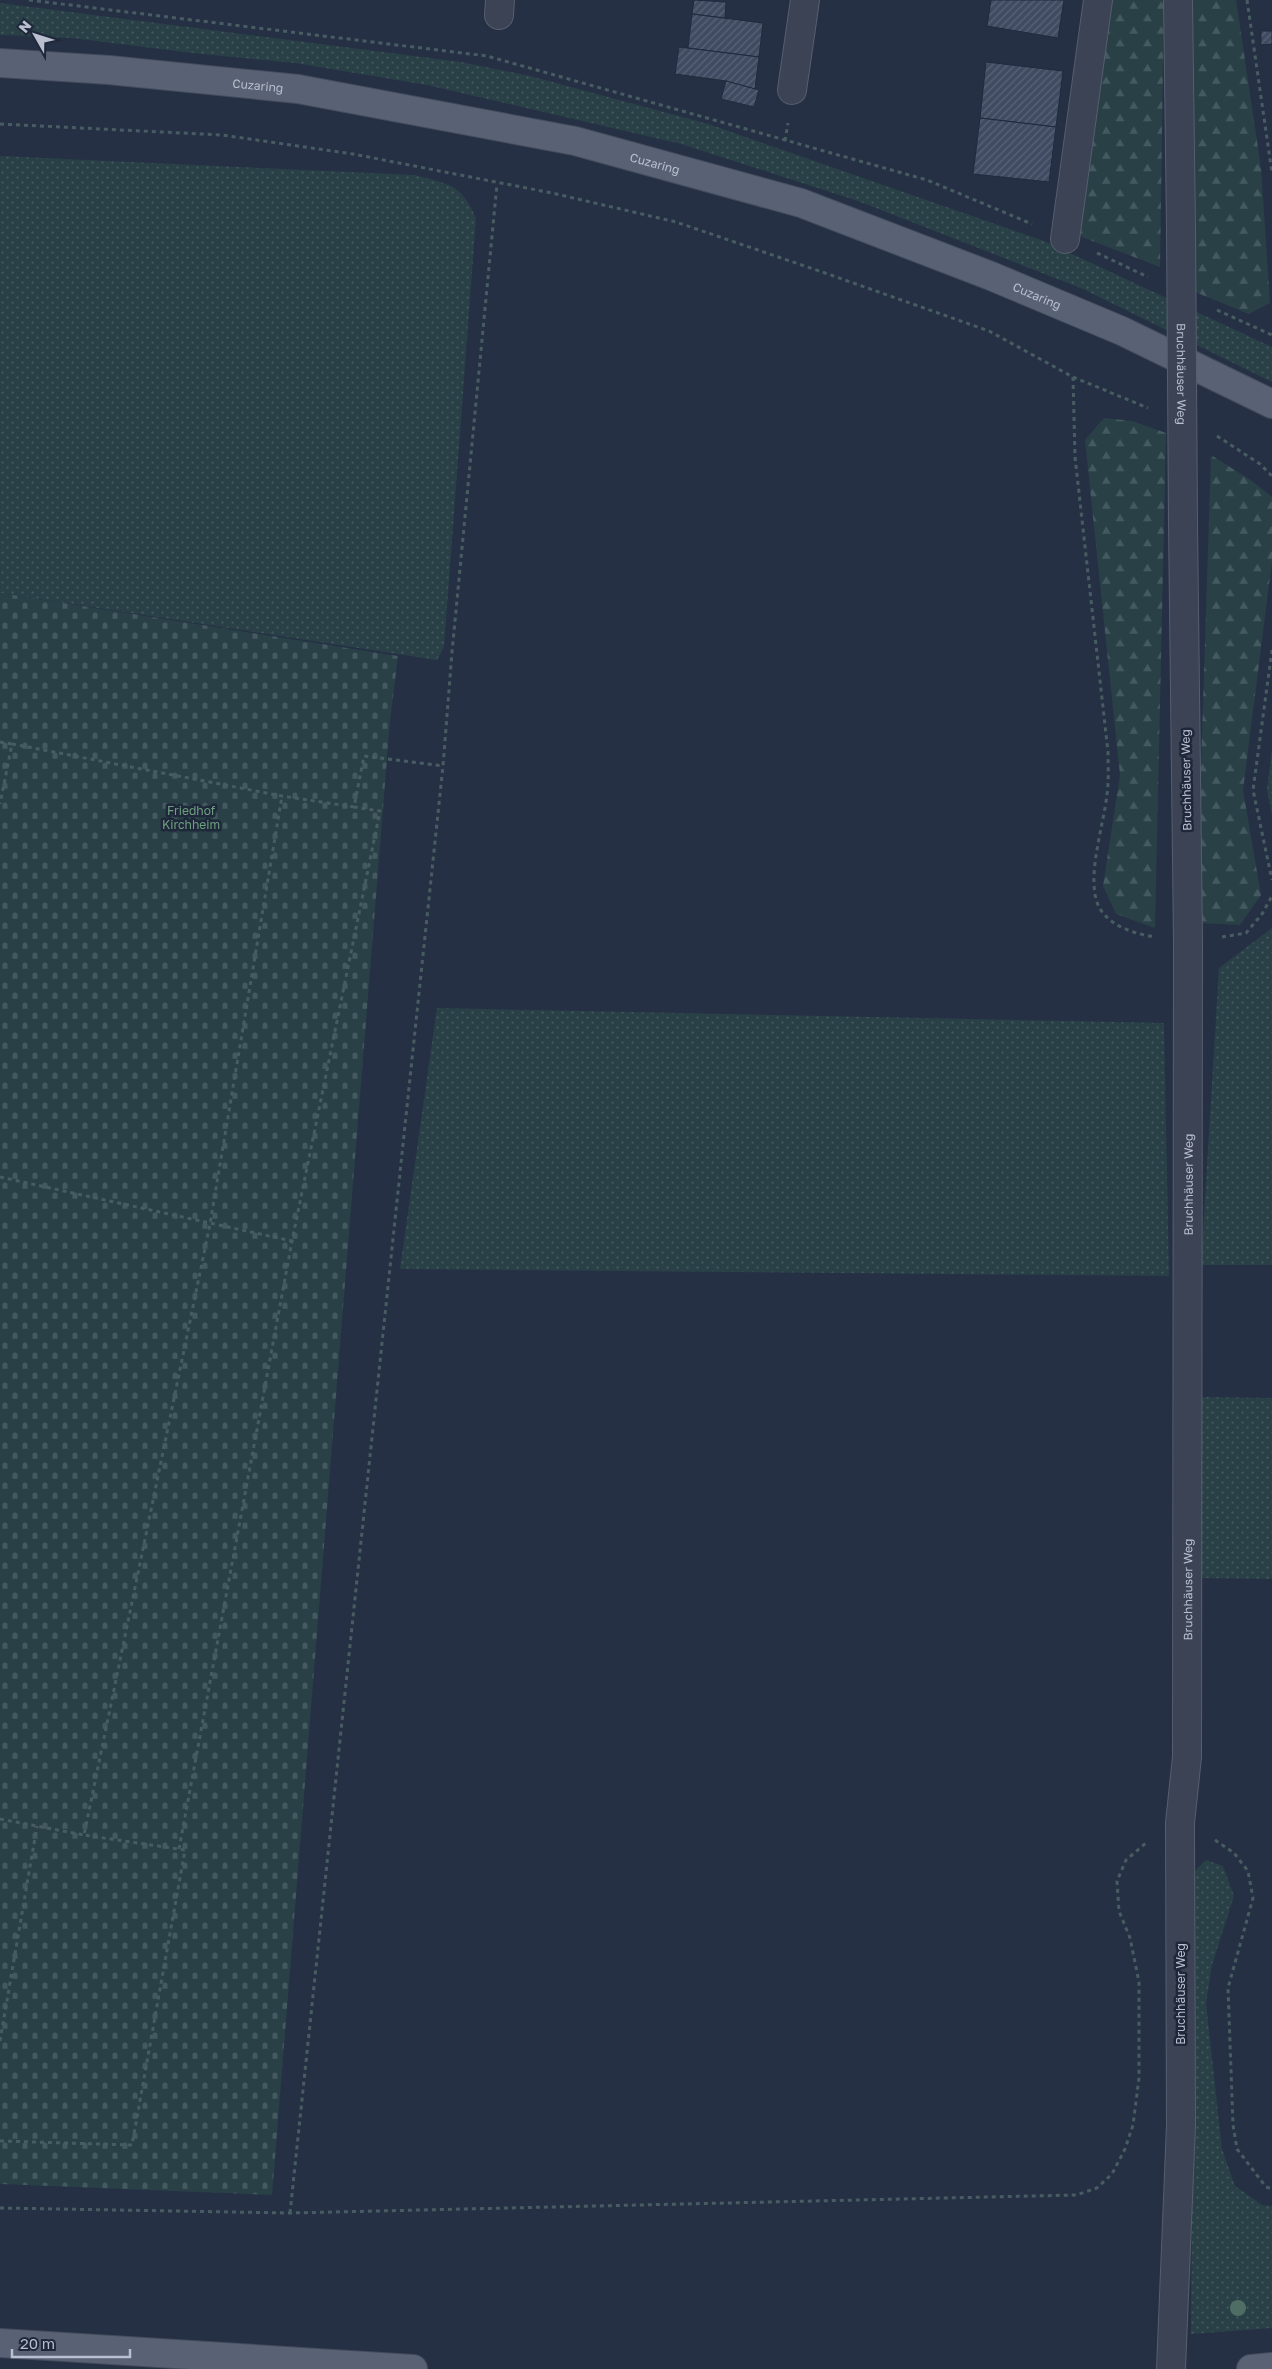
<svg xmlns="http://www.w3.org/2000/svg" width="1272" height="2369" font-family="'Golos Text',sans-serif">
	<defs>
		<pattern id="grass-dots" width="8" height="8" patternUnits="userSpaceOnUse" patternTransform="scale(1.25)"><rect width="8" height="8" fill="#284046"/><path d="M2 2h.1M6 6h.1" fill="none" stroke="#455a60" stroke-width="1.8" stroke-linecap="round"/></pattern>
		<pattern id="forest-firs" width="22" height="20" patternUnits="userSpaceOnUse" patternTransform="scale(1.25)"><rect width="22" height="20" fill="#284046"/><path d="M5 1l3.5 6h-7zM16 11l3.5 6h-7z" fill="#455a60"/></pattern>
		<pattern id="cemetery-stones" width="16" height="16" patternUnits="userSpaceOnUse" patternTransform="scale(1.25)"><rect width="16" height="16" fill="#284046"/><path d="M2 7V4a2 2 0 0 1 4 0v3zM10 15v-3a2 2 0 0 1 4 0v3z" fill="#455a60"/></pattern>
		<pattern id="building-hatch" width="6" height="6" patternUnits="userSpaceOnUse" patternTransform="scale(1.25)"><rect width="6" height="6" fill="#404b62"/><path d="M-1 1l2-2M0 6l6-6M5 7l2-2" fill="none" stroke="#5a6377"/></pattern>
	</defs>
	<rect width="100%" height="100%" fill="#263045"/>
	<g fill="url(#grass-dots)">
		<polygon points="0,3 461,62 530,76 708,124 1044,241 1272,347 1272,382 1083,289 858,201 681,144 427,85 295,63 193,53 72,38 0,35"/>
		<path d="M0,156L415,175C449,185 460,182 476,218L444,647L437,660L0,593Z"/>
		<polygon points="1272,749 1272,815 1267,790"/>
		<polygon points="1272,928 1272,1265 1201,1265 1219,968"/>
		<polygon points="437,1008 1164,1023 1169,1276 400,1269"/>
		<polygon points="1201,1397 1272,1398 1272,1579 1198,1578"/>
		<polygon points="1206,1860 1223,1866 1234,1896 1212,1965 1206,2004 1222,2149 1235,2186 1262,2205 1272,2206 1272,2328 1191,2334 1194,1872"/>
	</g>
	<g fill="url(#forest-firs)">
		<polygon points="1110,0 1164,0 1160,267 1082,237 1078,221"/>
		<polygon points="1192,0 1236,0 1261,168 1270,303 1249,314 1195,292"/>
		<polygon points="1104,418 1132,421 1166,433 1155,928 1116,914 1103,886 1120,775 1085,440"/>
		<polygon points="1211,455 1252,481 1272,497 1272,561 1243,790 1261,895 1240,925 1196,923"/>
	</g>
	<polygon fill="url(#cemetery-stones)" points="0,593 398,656 390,721 272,2195 0,2184"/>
	<g fill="url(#building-hatch)" stroke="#212a3c">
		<polygon points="694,0 726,2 725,18 692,14"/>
		<polygon points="991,0 1064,0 1058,38 987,26"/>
		<polygon points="692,14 763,23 759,57 688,48"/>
		<polygon points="1261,31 1272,31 1272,44 1261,45"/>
		<polygon points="679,47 759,57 755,89 726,81 675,74"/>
		<polygon points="986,62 1063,71 1056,127 980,118"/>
		<polygon points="726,81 759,90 754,107 721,99"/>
		<polygon points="980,118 1056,127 1049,182 973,174"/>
	</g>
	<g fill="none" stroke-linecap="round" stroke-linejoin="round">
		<defs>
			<g id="minor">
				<polyline points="1178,0 1181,228"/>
				<polyline points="499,15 500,0"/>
				<polyline points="792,90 805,0"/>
				<polyline points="1065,239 1098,0"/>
				<path id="s1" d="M1171,2369L1181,2125L1180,1823L1187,1757L1188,943L1183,523"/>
			</g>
			<g id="major">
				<path id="s2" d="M0,63L109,70L298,89L575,141L801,203L991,276L1122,331L1272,404"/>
				<polyline points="0,2343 413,2369"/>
				<polyline points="1251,2369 1272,2367"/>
			</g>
		</defs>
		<use href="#minor" stroke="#565e6f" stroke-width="30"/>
		<use href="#major" stroke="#444c5e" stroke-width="30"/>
		<g stroke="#475d62" stroke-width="3" stroke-dasharray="4 4" stroke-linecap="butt">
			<polyline points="29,0 487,56 927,180 1032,224"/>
			<polyline points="1247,0 1272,173"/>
			<path d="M0,124L222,135L353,154L552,193L676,222L825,273L989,331L1073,377L1075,457L1108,752C1108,766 1109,780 1107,794C1104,825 1085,879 1099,907C1109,926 1135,934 1155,937"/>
			<polyline points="785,141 788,123"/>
			<polyline points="1097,253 1148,277"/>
			<polyline points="1217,310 1272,335"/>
			<polyline points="1073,377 1148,408"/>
			<polyline points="1217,436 1260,464 1272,476"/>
			<polyline points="1272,650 1253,790 1272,880"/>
			<polyline points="0,742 12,744 0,804"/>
			<polyline points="12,744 282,796 354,807 364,756 443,766"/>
			<polyline points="1222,937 1246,933 1262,914 1272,896"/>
			<polyline points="0,1177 292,1241"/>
			<polyline points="0,1819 84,1835"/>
			<polyline points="1215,1840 1234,1853 1248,1871 1253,1898 1228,1988 1233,2125 1237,2149 1266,2187 1272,2189"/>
			<polyline points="179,1849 292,1241 380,811 354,807"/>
			<polyline points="0,2041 37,1826"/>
			<polyline points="0,2141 132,2145 185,1850 84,1835 210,1224 282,796"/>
			<polyline points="0,2208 290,2213 1076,2195 1097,2188 1112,2174 1125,2149 1133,2125 1139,2078 1139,1982 1130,1938 1119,1911 1117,1881 1126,1860 1146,1843"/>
			<polyline points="290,2213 443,766 452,652 497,184"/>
		</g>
		<use href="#minor" stroke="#3b4355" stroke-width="28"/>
		<use href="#major" stroke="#596274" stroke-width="28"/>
		<defs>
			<g id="minor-bridge">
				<path id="s3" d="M1181,228L1183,523"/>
			</g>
		</defs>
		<use href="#minor-bridge" stroke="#565e6f" stroke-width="30" stroke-linecap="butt"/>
		<use href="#minor-bridge" stroke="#3b4355" stroke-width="28"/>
	</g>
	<circle fill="#4e6e65" cx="1238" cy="2308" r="8"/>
	<g text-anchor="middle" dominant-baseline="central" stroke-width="5" stroke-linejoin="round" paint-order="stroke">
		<g font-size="12" fill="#b9bfce" stroke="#1f283a">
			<text stroke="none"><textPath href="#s2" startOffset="259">Cuzaring</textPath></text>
			<text stroke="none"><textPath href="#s2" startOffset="664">Cuzaring</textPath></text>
			<text stroke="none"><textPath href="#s2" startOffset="1069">Cuzaring</textPath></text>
			<text stroke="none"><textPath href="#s3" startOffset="146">Bruchhäuser Weg</textPath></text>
			<text transform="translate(1186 780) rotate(-91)">Bruchhäuser Weg</text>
			<text stroke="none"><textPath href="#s1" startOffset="1185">Bruchhäuser Weg</textPath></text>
			<text stroke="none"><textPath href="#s1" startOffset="780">Bruchhäuser Weg</textPath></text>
			<text transform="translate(1180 1994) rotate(-90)">Bruchhäuser Weg</text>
		</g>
		<g font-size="12" fill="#6fa07f" stroke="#1f283a">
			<text x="191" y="810">Friedhof<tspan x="191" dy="14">Kirchheim</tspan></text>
		</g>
	</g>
	<g transform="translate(35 35) rotate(309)" stroke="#1f283a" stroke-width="4" paint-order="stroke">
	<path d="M0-4L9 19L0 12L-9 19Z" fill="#b9bfce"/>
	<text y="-8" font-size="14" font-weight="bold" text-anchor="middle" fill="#b9bfce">N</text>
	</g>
	<path d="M12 2349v8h118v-8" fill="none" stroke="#b9bfce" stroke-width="2.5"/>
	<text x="20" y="2349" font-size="15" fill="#b9bfce" stroke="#1f283a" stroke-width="4" paint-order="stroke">20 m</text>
</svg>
